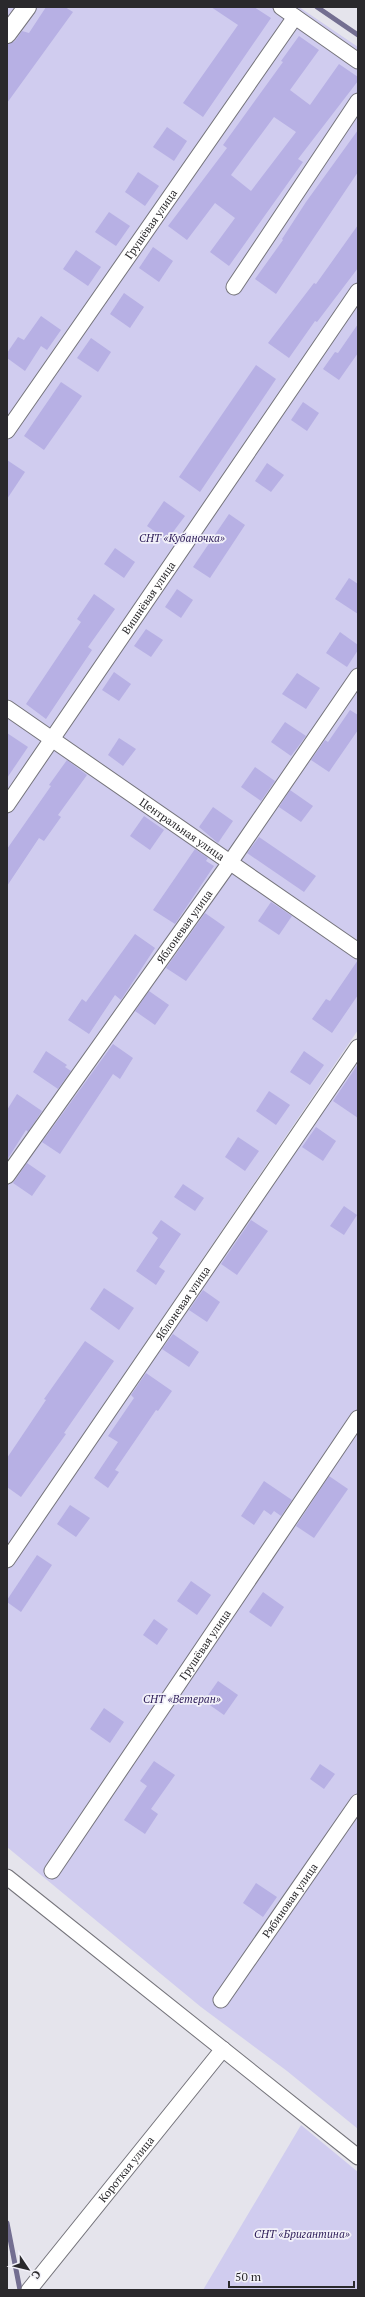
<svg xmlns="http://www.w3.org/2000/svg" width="365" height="2297" font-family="'PT Serif',serif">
	<rect width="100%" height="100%" fill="#e5e4ec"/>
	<g fill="#d0ccef">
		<polygon points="7,7 299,7 358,47 358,1030 7,1547"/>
		<polygon points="358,1037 358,2129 287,2071 201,2007 7,1847 7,1552"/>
		<polygon points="301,2125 358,2172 358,2290 203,2290"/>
	</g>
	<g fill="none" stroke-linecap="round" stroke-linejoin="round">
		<g stroke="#736e91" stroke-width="5">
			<polyline points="317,7 358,35"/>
			<polyline points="7,2223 20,2290"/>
		</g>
	</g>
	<g fill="#b7b0e4" fill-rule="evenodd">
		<polygon points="46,7 65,7 73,12 7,103 7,44 15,41 22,31 29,33"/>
		<polygon points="211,7 254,7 271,18 203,117 183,103 238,25"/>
		<path d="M299,36L319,50L290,90L310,105L339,64L358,77V81L298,159L303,162L229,266L210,252L235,218L215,203L187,240L168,226L227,148L223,145L283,62L281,61ZM274,117L296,132L251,191L231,175Z"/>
		<polygon points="167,127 187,141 174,161 153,147"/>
		<polygon points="358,130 358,172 276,294 255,279 283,240 282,239 306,202"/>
		<polygon points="138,172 159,186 145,206 125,192"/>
		<polygon points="109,212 130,226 116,246 95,232"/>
		<polygon points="358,225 358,268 317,322 315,321 289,358 268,343 314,283 316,284"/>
		<polygon points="153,247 173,261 159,282 139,268"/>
		<polygon points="76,250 101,267 88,286 63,269"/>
		<polygon points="124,293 144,307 130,328 110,314"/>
		<polygon points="41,316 61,330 47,350 41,346 25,371 7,358 7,353 18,337 24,340"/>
		<polygon points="358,324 358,353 339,380 323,369 335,352 338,353"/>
		<polygon points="91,338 111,352 98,372 77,358"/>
		<polygon points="256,365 276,379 200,492 179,477"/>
		<polygon points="61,382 82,396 44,450 24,436"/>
		<polygon points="303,402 319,413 307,431 291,420"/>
		<polygon points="7,460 25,472 7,499"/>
		<polygon points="267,463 284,475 271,492 255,481"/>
		<polygon points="164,501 185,516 167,540 147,526"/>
		<polygon points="229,514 245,525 210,578 193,567"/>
		<polygon points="115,548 135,562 124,578 104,564"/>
		<polygon points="349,578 358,584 358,614 335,599"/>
		<polygon points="177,589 193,600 181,618 165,607"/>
		<polygon points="94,594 115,609 88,647 92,650 46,719 26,704 81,622 77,619"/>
		<polygon points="146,629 163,640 151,657 134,646"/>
		<polygon points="340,632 358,645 358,650 347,667 326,653"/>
		<polygon points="114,672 131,684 119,701 102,690"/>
		<polygon points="297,673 320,688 306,709 282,694"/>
		<polygon points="350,710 358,715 358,730 329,772 311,760 325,740 328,742"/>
		<polygon points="285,722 306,736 291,756 271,742"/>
		<polygon points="7,733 28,747 7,778"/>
		<polygon points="119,738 136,749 123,766 108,755"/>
		<polygon points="67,760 87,775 58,815 61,817 44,841 39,838 7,886 7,849 51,786 49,785"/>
		<polygon points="255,767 275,781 261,801 241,787"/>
		<polygon points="290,790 313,806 301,822 279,807"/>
		<polygon points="213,807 233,821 218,843 199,827"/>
		<polygon points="144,816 164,830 150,850 130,836"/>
		<polygon points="259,837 316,876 304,892 247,853"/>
		<polygon points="195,849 208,858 206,861 214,866 175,924 153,910"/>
		<polygon points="271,902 292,916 279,935 258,921"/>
		<polygon points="205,913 225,927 186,981 166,968"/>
		<polygon points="135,934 155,948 121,1000 115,995 89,1034 68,1020 82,999 86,1002"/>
		<polygon points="358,960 358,995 332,1033 312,1019 326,999 330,1001"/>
		<polygon points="149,991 169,1005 155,1025 135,1011"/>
		<polygon points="113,1044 133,1058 120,1079 113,1074 60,1154 42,1142"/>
		<polygon points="46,1051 67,1065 65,1067 71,1071 58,1089 33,1072"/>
		<polygon points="304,1051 324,1065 310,1085 290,1072"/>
		<polygon points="358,1064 358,1118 333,1101"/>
		<polygon points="269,1091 290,1105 276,1125 256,1111"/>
		<polygon points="17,1094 42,1111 28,1132 26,1130 7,1160 7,1110"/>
		<polygon points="316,1127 336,1141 323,1161 302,1147"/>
		<polygon points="238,1137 259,1151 245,1171 225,1157"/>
		<polygon points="27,1163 46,1176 32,1196 13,1183"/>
		<polygon points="183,1184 204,1198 195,1211 174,1197"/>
		<polygon points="344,1206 357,1215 344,1235 330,1226"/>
		<polygon points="161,1220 181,1234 159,1267 165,1271 156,1285 136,1271 158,1238 152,1233"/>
		<polygon points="251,1220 268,1231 237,1275 221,1264"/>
		<polygon points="104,1288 134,1308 119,1330 90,1309"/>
		<polygon points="203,1290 220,1302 207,1322 189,1310"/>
		<polygon points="173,1334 199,1352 189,1367 162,1349"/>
		<polygon points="85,1341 114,1361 64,1433 66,1434 21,1497 7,1487 7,1458 46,1400 44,1399"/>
		<polygon points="146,1373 172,1391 158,1411 156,1410 115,1470 119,1472 108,1488 94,1478 118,1442 108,1436 134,1398 131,1395"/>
		<polygon points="329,1476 348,1489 314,1538 296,1526"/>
		<polygon points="264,1481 292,1500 281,1516 274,1511 271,1515 264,1510 254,1525 241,1516"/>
		<polygon points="70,1505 90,1518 76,1537 57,1524"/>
		<polygon points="37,1555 52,1565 21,1612 7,1602 7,1600"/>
		<polygon points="191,1581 211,1595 197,1615 177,1601"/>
		<polygon points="263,1592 284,1607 271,1627 249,1612"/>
		<polygon points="154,1619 168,1629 157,1645 143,1635"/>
		<polygon points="218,1681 238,1695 224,1715 204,1701"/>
		<polygon points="104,1708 124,1722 110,1743 90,1729"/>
		<polygon points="154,1761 175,1775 151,1809 158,1814 145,1834 124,1820 147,1786 140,1781"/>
		<polygon points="320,1764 335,1774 324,1789 310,1779"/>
		<polygon points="256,1883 277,1897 263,1917 243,1903"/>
	</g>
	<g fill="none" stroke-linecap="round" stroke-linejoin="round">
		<defs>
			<g id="minor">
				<polyline points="281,7 358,61"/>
				<polyline points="234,287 358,101"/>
				<path id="s1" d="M7,431L295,17"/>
				<path id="s2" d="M7,708L358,951"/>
				<path id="s3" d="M7,805L358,291"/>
				<path id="s4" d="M7,1176L231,861L358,676"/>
				<path id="s5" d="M7,1560L358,1047"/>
				<path id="s6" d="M52,1871L358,1418"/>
				<polyline points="7,1877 358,2157"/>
				<path id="s7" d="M221,2000L358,1802"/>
				<path id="s8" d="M29,2290L223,2049"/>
			</g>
			<polyline id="tertiary" points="7,34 27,7"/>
		</defs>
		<use href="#minor" stroke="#75747b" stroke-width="17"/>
		<use href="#tertiary" stroke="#75747b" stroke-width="20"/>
		<use href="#minor" stroke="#fff" stroke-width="15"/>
		<use href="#tertiary" stroke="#fff" stroke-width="18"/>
	</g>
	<g text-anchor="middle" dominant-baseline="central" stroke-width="3.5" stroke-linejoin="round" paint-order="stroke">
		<g font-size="11" fill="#2a292c" stroke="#f2f1f9">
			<text stroke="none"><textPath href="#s1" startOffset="252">Грушёвая улица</textPath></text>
			<text stroke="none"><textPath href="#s3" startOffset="251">Вишнёвая улица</textPath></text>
			<text stroke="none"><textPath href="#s2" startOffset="213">Центральная улица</textPath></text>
			<text stroke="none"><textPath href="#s4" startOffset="306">Яблоневая улица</textPath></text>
			<text stroke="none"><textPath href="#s5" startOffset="311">Яблоневая улица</textPath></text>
			<text stroke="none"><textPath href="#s6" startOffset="273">Грушёвая улица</textPath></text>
			<text stroke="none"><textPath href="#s7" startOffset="121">Рябиновая улица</textPath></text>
			<text stroke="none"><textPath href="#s8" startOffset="155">Короткая улица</textPath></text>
		</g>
		<g font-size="11" font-style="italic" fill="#2c1b57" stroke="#f2f1f9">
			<text x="182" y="538">СНТ «Кубаночка»</text>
			<text x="182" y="1699">СНТ «Ветеран»</text>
			<text x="302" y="2234">СНТ «Бригантина»</text>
		</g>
	</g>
	<rect width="365" height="2297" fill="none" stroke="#2a292c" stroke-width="16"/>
	<g transform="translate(28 2269) rotate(125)" stroke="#f2f1f9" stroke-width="3" paint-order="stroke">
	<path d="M0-3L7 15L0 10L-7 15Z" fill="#2a292c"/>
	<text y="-6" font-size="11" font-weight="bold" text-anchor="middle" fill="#2a292c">С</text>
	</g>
	<path d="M229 2281v6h125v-6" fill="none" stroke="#2a292c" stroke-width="2"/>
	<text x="235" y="2281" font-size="12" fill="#2a292c" stroke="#f2f1f9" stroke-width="3" paint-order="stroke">50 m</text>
</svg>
